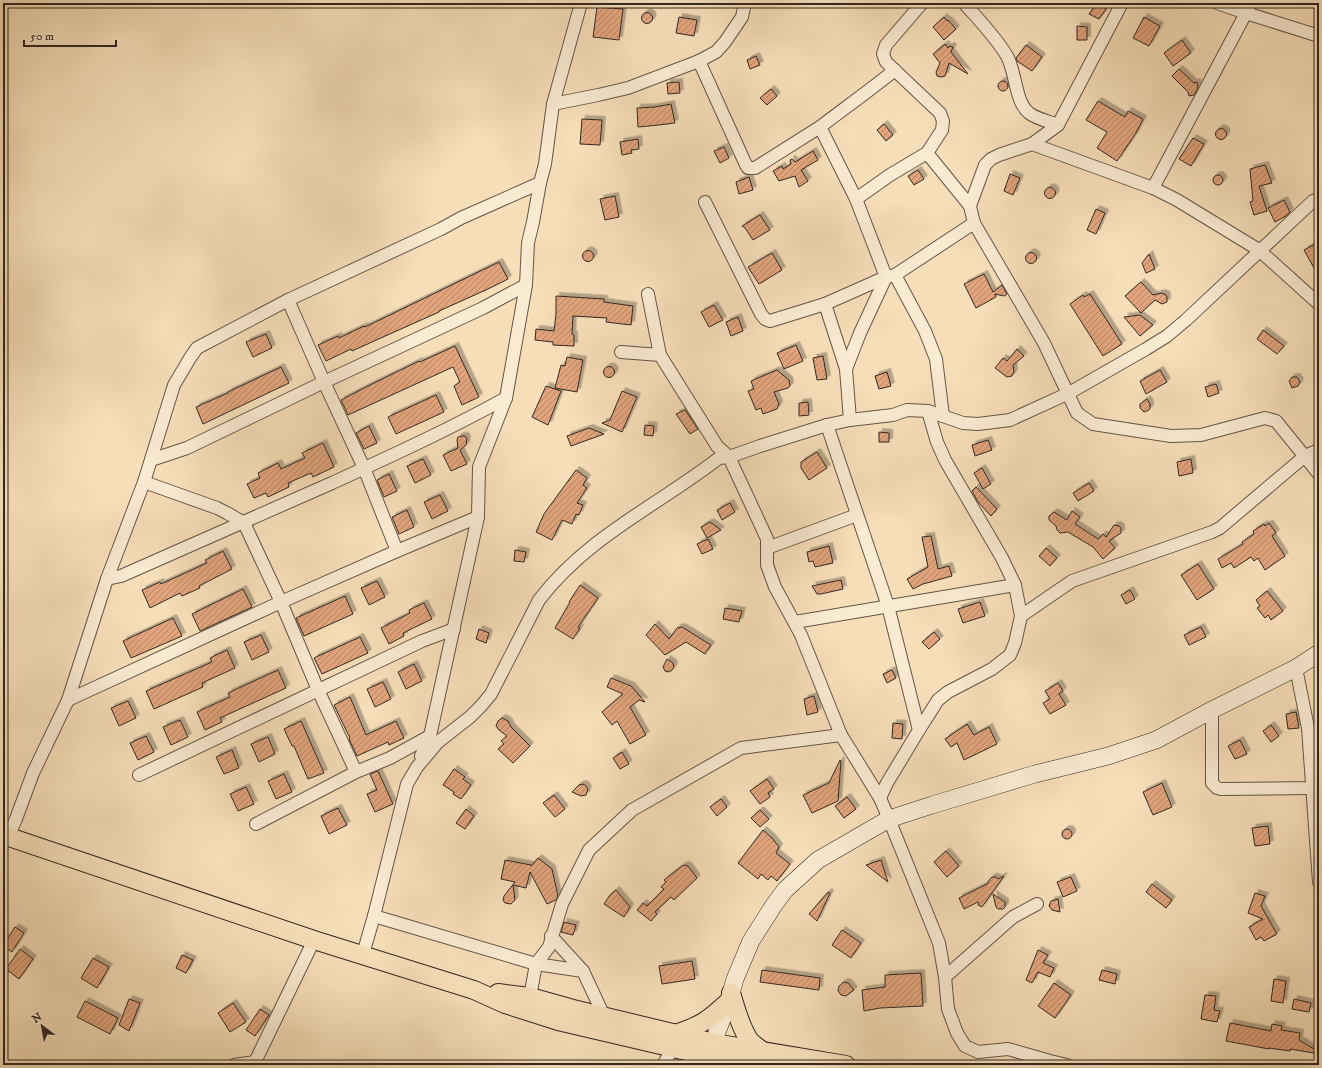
<svg xmlns="http://www.w3.org/2000/svg" width="1322" height="1068" font-family="'IM FELL DW Pica',serif">
	<defs>
		<pattern id="building-hatch" width="6" height="6" patternUnits="userSpaceOnUse"><rect width="6" height="6" fill="#e1a47c"/><path d="M-1 1l2-2M0 6l6-6M5 7l2-2" fill="none" stroke="#b78665"/></pattern>
		<filter id="shadow"><feDropShadow dx="3.5" dy="-3.5" stdDeviation="0" flood-color="#0004"/></filter>
	</defs>
	<rect width="100%" height="100%" fill="#f6deb9"/>
	<filter id="stains"><feTurbulence type="fractalNoise" baseFrequency=".005" numOctaves="4"/><feColorMatrix values="0 0 0 0 .2 0 0 0 0 .09 0 0 0 0 .02 0 0 0 .5 -.17"/></filter>
	<radialGradient id="worn" r=".72"><stop offset=".6" stop-color="#630" stop-opacity="0"/><stop offset="1" stop-color="#630" stop-opacity=".3"/></radialGradient>
	<g fill="url(#building-hatch)" stroke="#322720" filter="url(#shadow)">
		<polygon points="1097,3 1106,9 1099,19 1089,14"/>
		<polygon points="597,7 623,9 619,40 593,37"/>
		<circle cx="647" cy="18" r="5.5"/>
		<polygon points="679,17 697,20 694,36 676,33"/>
		<polygon points="944,17 947,21 948,20 956,29 944,40 933,27"/>
		<polygon points="1144,17 1160,26 1149,46 1133,38"/>
		<polygon points="1077,26 1087,27 1087,40 1077,40"/>
		<polygon points="1182,40 1191,53 1173,66 1164,53"/>
		<polygon points="945,44 948,48 950,46 953,47 951,52 968,74 949,63 945,76 941,77 937,76 936,72 940,63 933,54"/>
		<polygon points="1026,45 1042,57 1032,71 1017,61 1016,58"/>
		<polygon points="756,56 760,65 750,69 747,60"/>
		<polygon points="1179,69 1194,83 1197,82 1198,88 1194,95 1189,96 1188,92 1172,76"/>
		<circle cx="1003" cy="86" r="5"/>
		<polygon points="679,82 680,93 668,94 667,83"/>
		<polygon points="771,89 777,96 767,105 760,98"/>
		<polygon points="1098,101 1125,117 1128,111 1143,119 1136,133 1117,161 1097,148 1107,132 1086,120"/>
		<polygon points="671,104 675,123 659,125 638,127 637,108 655,107"/>
		<polygon points="582,119 602,120 600,145 580,144"/>
		<polygon points="884,124 893,135 886,141 877,130"/>
		<circle cx="1221" cy="134" r="5.5"/>
		<polygon points="1193,138 1204,144 1191,166 1179,159"/>
		<polygon points="638,139 639,149 631,150 632,153 622,155 620,142"/>
		<polygon points="724,147 729,158 720,163 714,151"/>
		<polygon points="813,151 818,160 801,170 808,181 799,187 795,176 779,181 773,171 782,166 783,169 791,164 790,160 792,159 795,162"/>
		<polygon points="1265,165 1272,183 1259,186 1267,211 1254,215 1250,202 1253,201 1250,169"/>
		<polygon points="918,170 924,179 914,185 908,176"/>
		<polygon points="1010,174 1020,178 1013,195 1004,191"/>
		<circle cx="1218" cy="180" r="5"/>
		<polygon points="749,177 753,190 739,194 736,182"/>
		<circle cx="1050" cy="193" r="5.5"/>
		<polygon points="615,196 619,217 605,220 600,199"/>
		<polygon points="1284,200 1290,212 1286,216 1275,222 1268,208"/>
		<polygon points="1096,209 1105,213 1096,234 1087,230"/>
		<polygon points="760,215 770,230 753,240 745,228 742,226"/>
		<polygon points="1319,242 1319,277 1304,250"/>
		<circle cx="588" cy="256" r="5.5"/>
		<circle cx="1031" cy="258" r="5.5"/>
		<polygon points="772,253 782,270 759,284 748,267"/>
		<polygon points="1149,254 1155,269 1146,273 1142,263"/>
		<polygon points="499,262 508,279 488,289 439,311 439,312 383,337 352,351 351,349 326,361 318,345 338,336 339,338 364,326 365,327"/>
		<polygon points="984,274 993,292 1002,285 1007,294 1004,296 995,294 996,297 976,308 964,284"/>
		<polygon points="1141,282 1153,295 1162,293 1166,295 1167,297 1167,302 1162,304 1155,300 1141,313 1125,296"/>
		<polygon points="1090,294 1122,344 1103,356 1070,304 1083,295 1084,297"/>
		<polygon points="556,296 604,299 604,302 633,306 631,325 606,322 607,318 573,316 572,334 574,335 574,346 553,345 553,342 535,340 536,329 554,331 556,314"/>
		<polygon points="714,305 723,320 709,327 701,312"/>
		<polygon points="1140,315 1153,325 1140,336 1124,317"/>
		<polygon points="738,317 743,331 731,336 726,322"/>
		<polygon points="1263,330 1284,346 1277,354 1257,339"/>
		<polygon points="266,334 272,348 253,357 246,342"/>
		<polygon points="796,345 803,361 784,369 777,353"/>
		<polygon points="455,346 479,397 462,405 454,386 460,382 453,367 348,415 341,400 366,387 419,361 420,362"/>
		<polygon points="1017,349 1024,356 1013,365 1014,372 1012,376 1007,377 995,368 1003,358 1007,361"/>
		<polygon points="823,356 827,379 817,380 813,358"/>
		<polygon points="567,357 583,360 577,392 555,388 561,365 565,366"/>
		<circle cx="609" cy="372" r="5.5"/>
		<polygon points="281,367 289,383 203,424 196,407 228,393 228,392"/>
		<polygon points="777,370 789,380 790,386 788,388 774,392 779,404 777,409 763,414 761,408 756,410 748,391 754,389 751,381"/>
		<polygon points="1160,370 1167,382 1146,394 1140,381"/>
		<polygon points="887,372 891,386 879,389 875,376"/>
		<polygon points="1292,377 1297,377 1300,382 1298,386 1292,388 1289,381"/>
		<polygon points="1216,384 1219,393 1208,397 1205,387"/>
		<polygon points="546,386 561,391 548,425 532,417"/>
		<polygon points="622,391 637,397 622,432 602,423 610,420"/>
		<polygon points="436,395 444,412 396,434 388,417"/>
		<polygon points="1147,399 1150,404 1150,408 1149,410 1144,412 1140,408 1140,404"/>
		<polygon points="808,402 809,415 799,416 799,403"/>
		<polygon points="685,410 698,429 690,434 676,414"/>
		<polygon points="645,425 654,426 653,436 644,435"/>
		<polygon points="369,426 377,443 364,449 356,433"/>
		<polygon points="589,428 604,434 571,446 567,436"/>
		<polygon points="879,432 889,433 889,442 879,442"/>
		<polygon points="462,436 465,436 467,439 466,445 460,450 467,464 451,471 443,455 458,448 457,440 458,437"/>
		<polygon points="988,440 992,450 975,456 972,445"/>
		<polygon points="323,443 334,467 313,477 311,473 288,483 289,487 268,497 266,493 254,498 247,484 260,478 258,473 278,463 281,469 305,458 302,453"/>
		<polygon points="817,452 827,468 809,480 801,468 801,462"/>
		<polygon points="423,459 431,475 415,483 407,466"/>
		<polygon points="1191,459 1193,473 1179,476 1177,462"/>
		<polygon points="982,468 991,484 983,489 974,473"/>
		<polygon points="576,470 587,478 583,485 587,488 577,503 583,505 579,515 576,514 572,524 562,520 552,540 536,532 544,514"/>
		<polygon points="389,474 397,491 384,497 377,480"/>
		<polygon points="1089,483 1094,491 1078,501 1073,493"/>
		<polygon points="976,487 997,509 991,516 978,502 972,491"/>
		<polygon points="440,495 448,511 432,519 424,502"/>
		<polygon points="730,503 735,512 722,520 717,510"/>
		<polygon points="407,510 414,527 399,534 392,517"/>
		<polygon points="1072,511 1080,517 1075,524 1098,539 1103,534 1106,537 1114,525 1119,526 1121,528 1121,533 1109,541 1115,548 1103,559 1093,547 1068,532 1060,533 1057,530 1056,526 1049,520 1049,516 1054,512 1067,520"/>
		<polygon points="710,522 721,530 707,538 701,527"/>
		<polygon points="1269,523 1276,533 1272,536 1285,556 1265,570 1258,558 1254,561 1251,557 1234,568 1231,563 1222,568 1218,559 1243,544 1242,542 1254,534 1253,531 1264,524 1265,526"/>
		<polygon points="931,536 938,569 949,566 952,576 923,584 913,589 907,579 928,567 922,537"/>
		<polygon points="708,539 713,549 702,554 697,544"/>
		<polygon points="829,546 833,563 815,567 813,561 809,562 807,552"/>
		<polygon points="1046,548 1057,558 1050,566 1039,556"/>
		<polygon points="515,550 526,552 524,562 514,561"/>
		<polygon points="223,551 232,569 199,586 200,588 182,596 180,593 150,608 142,590 160,582 161,584 207,563 205,560"/>
		<polygon points="1198,564 1214,589 1197,600 1181,575"/>
		<polygon points="841,580 843,589 821,594 817,594 812,586"/>
		<polygon points="377,581 385,597 369,605 361,588"/>
		<polygon points="580,585 598,598 578,627 580,628 573,639 555,628 570,602 569,602"/>
		<polygon points="243,589 252,607 200,631 192,614"/>
		<polygon points="1130,590 1135,599 1126,604 1121,595"/>
		<polygon points="1267,591 1283,611 1271,620 1268,615 1265,618 1257,608 1260,606 1256,600"/>
		<polygon points="345,596 353,614 304,636 296,618"/>
		<polygon points="980,602 985,616 963,623 958,609"/>
		<polygon points="424,603 432,619 403,633 404,636 389,644 381,628 410,613 409,610"/>
		<polygon points="725,608 742,611 739,622 723,619"/>
		<polygon points="173,618 182,636 131,658 123,641"/>
		<polygon points="655,624 669,639 677,628 682,627 711,645 705,654 686,642 665,655 646,635"/>
		<polygon points="1201,627 1206,637 1189,645 1184,635"/>
		<polygon points="479,629 489,633 486,643 476,639"/>
		<polygon points="934,632 940,639 929,649 922,642"/>
		<polygon points="261,635 269,652 252,660 244,642"/>
		<polygon points="360,637 368,653 322,674 314,658"/>
		<polygon points="227,650 235,668 202,683 203,687 154,709 146,691 212,662 210,658"/>
		<polygon points="667,659 673,663 674,667 672,670 669,672 665,671 663,667"/>
		<polygon points="414,664 422,681 406,689 398,672"/>
		<polygon points="278,670 286,688 220,718 222,722 205,730 197,712 230,697 228,693"/>
		<polygon points="892,670 896,678 887,683 883,674"/>
		<polygon points="611,678 631,686 645,702 639,700 630,707 646,735 630,744 617,721 612,725 602,712 623,694 607,687"/>
		<polygon points="383,682 391,699 375,707 367,689"/>
		<polygon points="1058,683 1063,691 1059,694 1066,705 1050,714 1043,703 1050,699 1045,691"/>
		<polygon points="814,696 818,712 807,715 804,699"/>
		<polygon points="350,697 366,735 396,721 404,738 389,745 388,742 357,756 349,739 350,738 334,705"/>
		<polygon points="128,701 136,718 119,726 111,708"/>
		<polygon points="1296,712 1299,728 1288,729 1286,714"/>
		<polygon points="502,718 508,721 511,727 530,746 513,763 498,749 504,744 501,741 507,736 499,730 496,726 498,721"/>
		<polygon points="180,720 188,737 171,745 163,727"/>
		<polygon points="301,721 324,773 308,779 294,746 292,746 284,729"/>
		<polygon points="893,723 903,724 902,739 892,738"/>
		<polygon points="967,724 974,735 989,727 997,744 964,760 957,743 951,747 945,739"/>
		<polygon points="1271,725 1279,736 1271,742 1263,731"/>
		<polygon points="146,736 154,752 138,760 130,743"/>
		<polygon points="268,737 275,754 259,762 251,744"/>
		<polygon points="1240,740 1247,754 1235,759 1228,746"/>
		<polygon points="232,750 239,768 224,774 216,757"/>
		<polygon points="622,752 629,764 620,769 613,758"/>
		<polygon points="840,760 841,761 838,801 812,813 803,795 829,783"/>
		<polygon points="454,769 465,777 463,779 471,785 461,799 453,794 454,792 443,785"/>
		<polygon points="378,771 393,804 375,812 367,794 377,790 370,774"/>
		<polygon points="284,774 292,792 276,799 268,781"/>
		<polygon points="767,779 774,789 768,793 770,797 760,804 750,791"/>
		<polygon points="1162,783 1172,807 1153,815 1143,792"/>
		<polygon points="583,784 586,786 588,789 586,795 581,796 572,792 579,785"/>
		<polygon points="246,787 254,804 238,811 230,794"/>
		<polygon points="554,795 565,809 555,817 543,803"/>
		<polygon points="847,797 856,809 844,818 835,806"/>
		<polygon points="721,799 727,807 717,816 710,807"/>
		<polygon points="338,808 347,825 329,834 321,816"/>
		<polygon points="466,809 474,816 465,829 456,823"/>
		<polygon points="760,810 769,819 760,827 751,818"/>
		<polygon points="1268,826 1270,844 1255,846 1252,828"/>
		<circle cx="1067" cy="834" r="5"/>
		<polygon points="763,830 772,838 779,847 776,853 790,864 777,881 771,876 768,880 761,874 758,879 738,863"/>
		<polygon points="946,851 959,866 947,877 934,862"/>
		<polygon points="538,858 552,869 558,896 556,900 547,904 530,872 526,888 513,885 515,900 511,904 505,903 503,900 504,896 515,882 501,879 505,860 531,865 531,866"/>
		<polygon points="881,860 888,882 866,865"/>
		<polygon points="685,865 688,866 697,878 674,900 671,897 655,912 657,914 651,921 637,910 643,903 647,906 664,889 661,887 666,882 664,880 682,866"/>
		<polygon points="1004,876 982,907 978,905 979,903 978,902 964,909 959,898 987,884 990,879 992,877 996,877 998,879"/>
		<polygon points="1071,877 1077,891 1063,897 1057,882"/>
		<polygon points="1152,884 1172,900 1166,908 1146,892"/>
		<polygon points="616,890 630,907 624,917 604,904 610,895"/>
		<polygon points="828,892 830,893 817,921 809,914"/>
		<polygon points="1255,893 1265,896 1261,906 1277,934 1264,941 1261,937 1256,940 1249,927 1263,919 1248,913"/>
		<polygon points="993,894 1005,902 1005,907 1003,909 998,909 996,907"/>
		<polygon points="1058,899 1060,912 1052,910 1049,906 1051,901"/>
		<polygon points="564,922 576,925 573,935 561,932"/>
		<polygon points="15,927 24,933 12,952 3,946 3,945"/>
		<polygon points="842,930 861,943 851,958 832,945"/>
		<polygon points="20,949 33,959 19,979 6,969"/>
		<polygon points="1038,950 1048,955 1043,963 1054,968 1050,977 1038,972 1032,983 1026,980"/>
		<polygon points="182,955 193,960 186,973 176,968"/>
		<polygon points="93,958 109,967 97,988 81,978"/>
		<polygon points="692,961 695,979 662,984 659,966"/>
		<polygon points="762,970 820,978 819,990 760,982"/>
		<polygon points="1102,970 1117,974 1115,984 1099,980"/>
		<polygon points="921,973 923,1006 880,1008 864,1011 862,990 885,987 885,975"/>
		<polygon points="1274,979 1286,981 1283,1003 1271,1001"/>
		<polygon points="844,982 848,983 854,990 846,996 841,995 838,991 839,986"/>
		<polygon points="1054,983 1071,995 1055,1018 1038,1006"/>
		<polygon points="1205,995 1216,996 1214,1010 1220,1011 1217,1022 1201,1019"/>
		<polygon points="129,999 140,1003 129,1031 119,1025"/>
		<polygon points="1294,999 1311,1003 1309,1012 1292,1009"/>
		<polygon points="85,1001 118,1018 110,1034 77,1017"/>
		<polygon points="233,1003 246,1022 230,1032 218,1013"/>
		<polygon points="260,1009 269,1015 255,1036 246,1030"/>
		<polygon points="1230,1023 1271,1031 1272,1024 1282,1026 1281,1030 1300,1033 1299,1040 1319,1052 1319,1054 1290,1049 1290,1051 1269,1048 1269,1049 1226,1041"/>
	</g>
	<g fill="none" stroke-linecap="round" stroke-linejoin="round">
		<defs>
			<g id="street">
				<path d="M964,3C979,20 995,36 1007,56C1016,72 1015,102 1029,113C1035,118 1050,122 1058,125"/>
				<polyline points="1250,3 1246,13 1319,36"/>
				<polyline points="699,61 746,165 748,168 755,168 820,127"/>
				<polyline points="553,104 581,3"/>
				<polyline points="1032,144 1153,188 1177,200 1259,250 1319,304"/>
				<polyline points="927,153 970,206"/>
				<polyline points="1153,188 1246,13 1217,3"/>
				<polyline points="856,199 890,175 927,153 942,130 943,121 940,113 886,62 883,54 886,45 922,3"/>
				<polyline points="705,202 761,314 765,319 770,321 825,304 846,369"/>
				<polyline points="974,223 1044,343 1077,413 1093,424 1171,436 1201,435 1265,418 1276,421 1319,474"/>
				<polyline points="895,275 925,331 936,359 943,416"/>
				<polyline points="648,294 660,355 717,446 729,457 756,515 767,539 767,565 775,587 801,635 841,735 880,798 889,819 939,943 945,977 948,1009 957,1033 965,1046 978,1052 1008,1049 1050,1061 1067,1065"/>
				<polyline points="288,300 324,382 364,468 397,551"/>
				<path d="M825,304L886,277L856,199L820,127C845,108 870,90 895,70"/>
				<polyline points="621,352 660,355"/>
				<polyline points="850,420 846,369 860,333 886,277 895,275 974,223 970,206 985,165 991,159 999,155 1032,144 1058,125 1122,3"/>
				<polyline points="827,425 888,606 919,730"/>
				<polyline points="151,460 187,448 324,382 483,308 526,285"/>
				<polyline points="144,482 217,508 227,513 244,523 281,602 318,690 356,772"/>
				<polyline points="767,548 857,515"/>
				<path d="M107,579L121,576C192,545 262,514 332,483C391,456 450,429 506,398"/>
				<polyline points="1021,616 1072,581 1212,532 1220,528 1305,456 1319,450"/>
				<polyline points="795,622 1015,585"/>
				<polyline points="1296,668 1308,728 1319,882"/>
				<polyline points="68,700 281,602 397,551 478,517"/>
				<polyline points="1212,710 1212,783 1217,788 1221,789 1312,788 1319,786"/>
				<polyline points="421,756 430,736 478,517 479,467 506,398 526,285 528,243 533,222 540,183 545,164 553,104 598,95 628,88 699,61 716,52 725,42 742,17 745,3"/>
				<polyline points="139,775 422,641 454,629"/>
				<polyline points="880,798 887,783 919,730 938,700 948,692 992,669 1010,655 1015,643 1021,616 1015,585 1002,558 945,460 937,442 928,411"/>
				<polyline points="256,824 356,772 390,758 430,736"/>
				<polyline points="8,837 16,819 33,773 68,700 107,579 144,482 174,385 190,358 197,348 288,300 441,229 461,218 540,183"/>
				<polyline points="374,916 536,964 583,971 604,1016"/>
				<polyline points="551,936 583,971"/>
				<path d="M363,954L374,916L407,784L417,767L438,742L470,717L481,706L491,694L539,600C588,536 657,506 719,458L729,457L760,446L827,425L850,420L893,415L907,410L928,411L963,423L978,424L1010,420L1069,393L1146,349L1167,336L1186,320L1313,201L1319,199"/>
				<polyline points="945,977 1013,917 1037,904"/>
				<polyline points="530,997 536,964 549,947 562,904 589,850 632,810 741,748 841,735"/>
				<polyline points="234,1065 255,1062 314,940"/>
				<polyline points="663,1065 673,1048"/>
			</g>
			<polyline id="secondary" points="712,1056 717,1032 729,1001 735,979 751,941 774,905 785,890 818,860 889,819 932,805 1035,774 1108,756 1156,740 1212,710 1296,668 1319,653"/>
			<g id="primary">
				<polyline points="3,835 314,940 474,990 505,1004 558,1021 712,1057 765,1065"/>
				<polyline points="498,993 530,997 573,1009 714,1043 846,1065"/>
				<path d="M731,993C736,1009 740,1027 750,1041C754,1045 759,1048 763,1052"/>
				<path d="M675,1034C701,1026 710,1019 729,1001"/>
			</g>
		</defs>
		<use href="#street" stroke="#635546" stroke-width="14"/>
		<use href="#secondary" stroke="#322720" stroke-width="18"/>
		<use href="#primary" stroke="#322720" stroke-width="20"/>
		<use href="#street" stroke="#f9ead2" stroke-width="12"/>
		<use href="#secondary" stroke="#f9ead2" stroke-width="17"/>
		<use href="#primary" stroke="#f6deb9" stroke-width="18"/>
	</g>
	<rect width="1322" height="1068" fill="none" stroke="#f6deb9" stroke-width="16"/>
	<rect x="4" y="4" width="1314" height="1060" fill="none" stroke="#322720" stroke-width="2"/>
	<rect x="8" y="8" width="1306" height="1052" fill="none" stroke="#322720"/>
	<g transform="translate(42 1026) rotate(328)" stroke="#f9ead2" stroke-width="3" paint-order="stroke">
	<path d="M0-3L7 15L0 10L-7 15Z" fill="#322720"/>
	<text y="-6" font-size="11" font-weight="bold" text-anchor="middle" fill="#322720">N</text>
	</g>
	<path d="M24 40v6h92v-6" fill="none" stroke="#322720" stroke-width="2"/>
	<text x="30" y="40" font-size="12" fill="#322720" stroke="#f9ead2" stroke-width="3" paint-order="stroke">50 m</text>
	<rect width="100%" height="100%" filter="url(#stains)"/>
	<rect width="100%" height="100%" fill="url(#worn)"/>
</svg>
